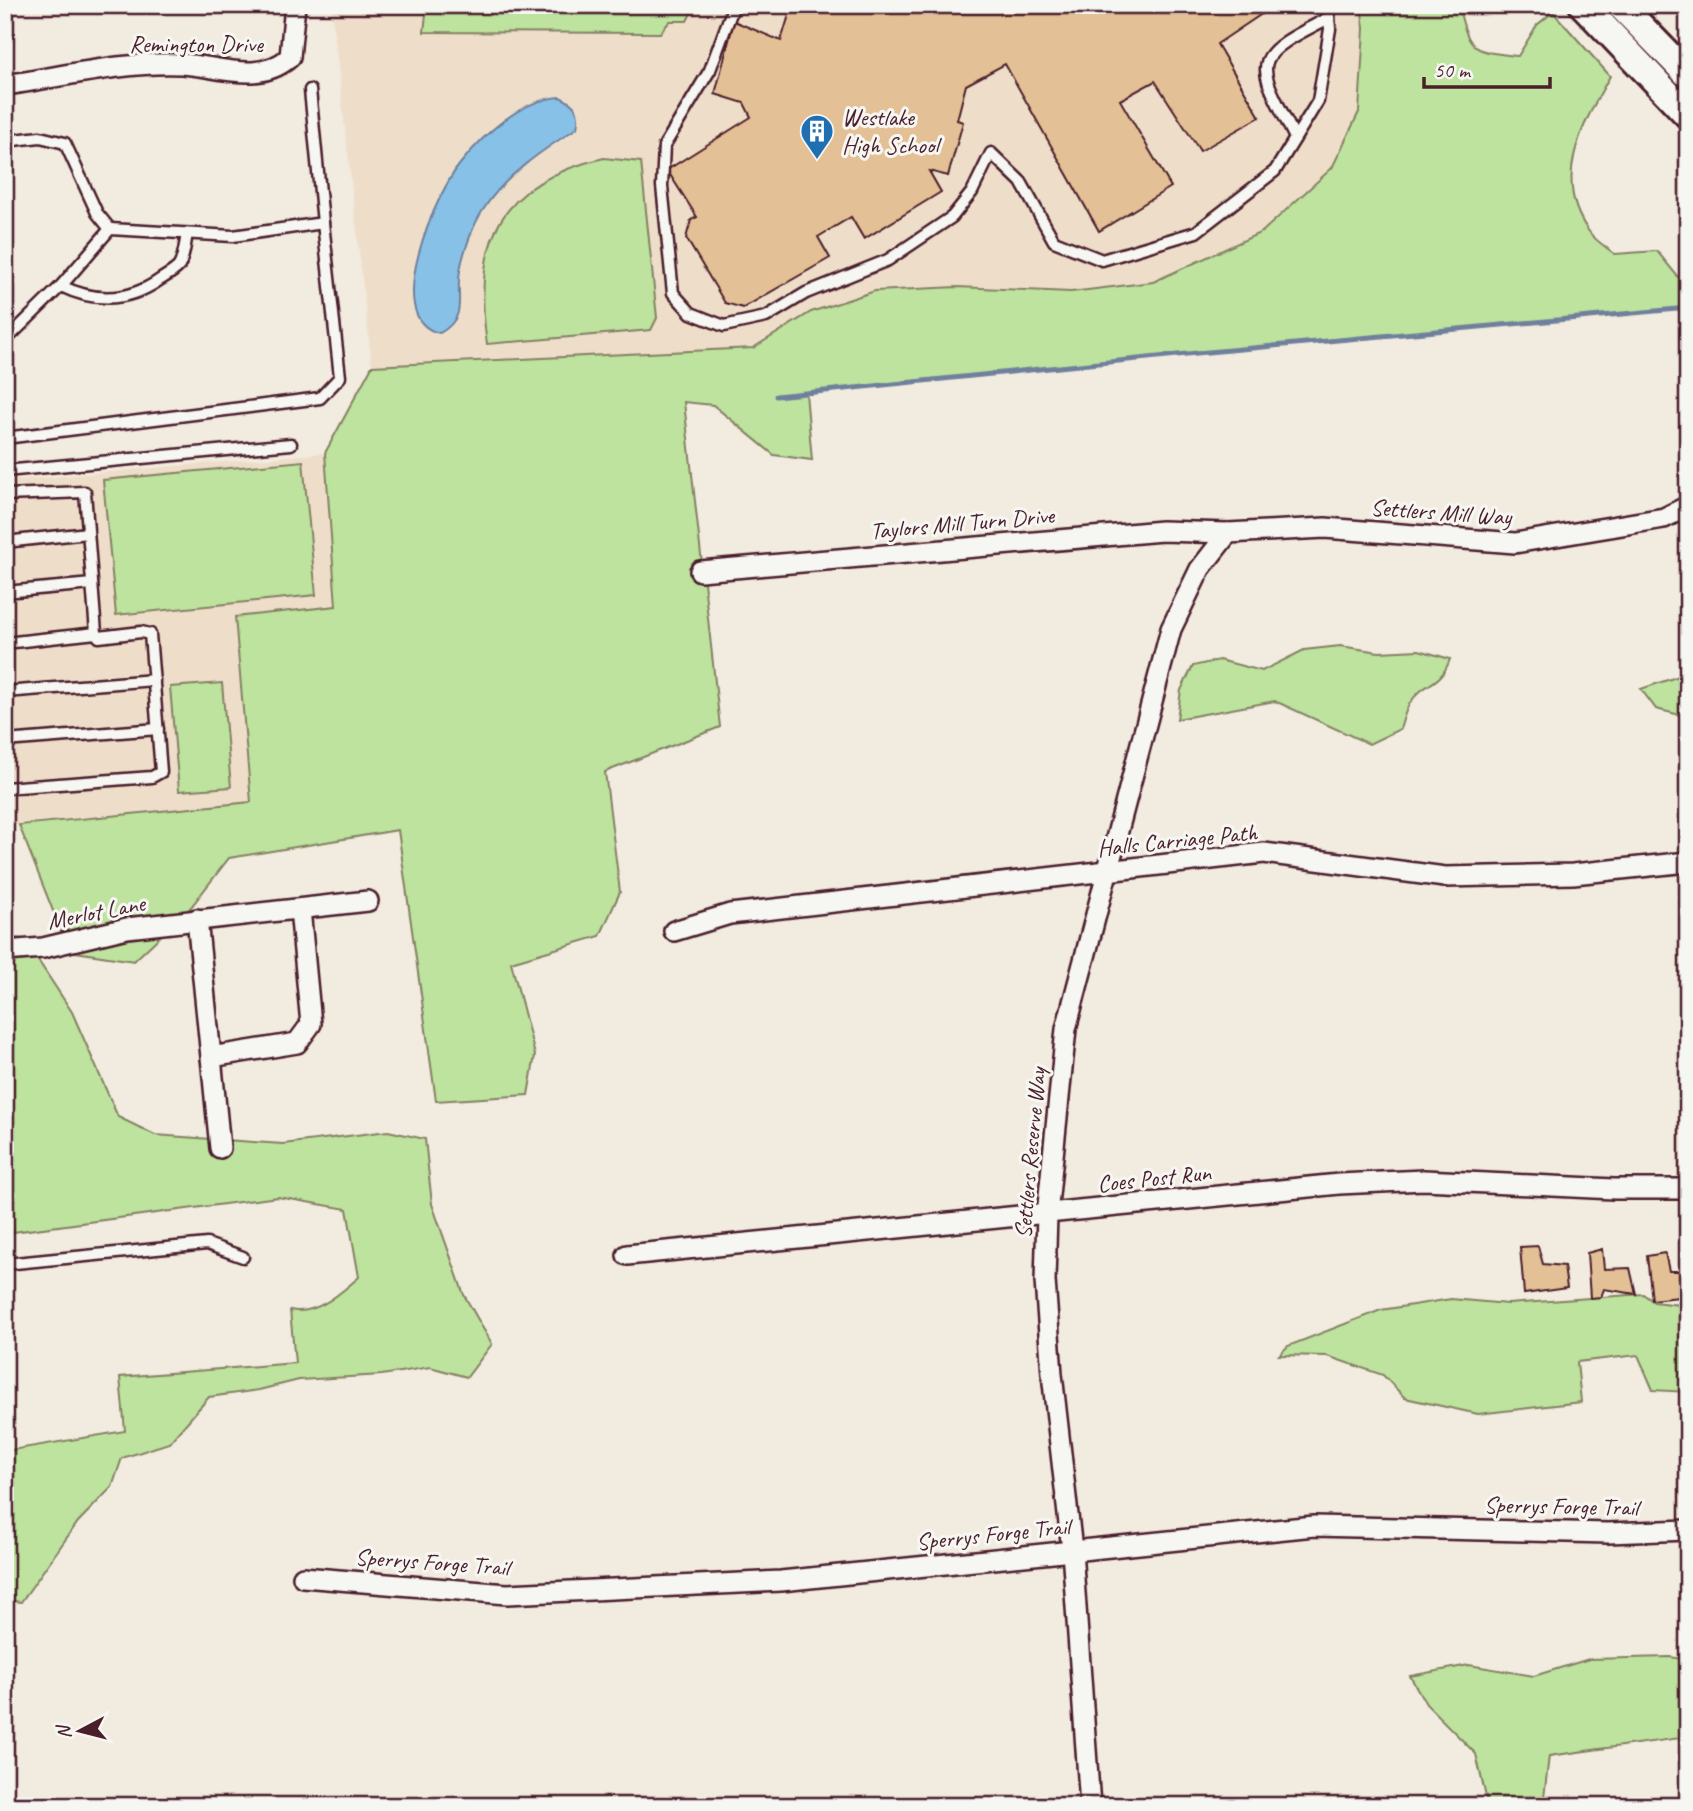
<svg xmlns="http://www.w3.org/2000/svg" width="1693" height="1811" font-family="Caveat,sans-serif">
	<rect width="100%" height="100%" fill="#f2ebdf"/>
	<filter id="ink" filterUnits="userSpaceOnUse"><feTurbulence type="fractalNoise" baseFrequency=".0143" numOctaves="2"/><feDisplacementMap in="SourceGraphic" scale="14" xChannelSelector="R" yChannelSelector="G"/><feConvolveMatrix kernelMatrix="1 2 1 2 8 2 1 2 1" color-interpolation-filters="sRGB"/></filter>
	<g filter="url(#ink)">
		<g fill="#eedec9">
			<polygon points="331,5 1361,5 1364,28 1359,112 1332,168 1262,232 1153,282 1071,292 957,287 811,312 753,348 372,366"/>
			<polygon points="325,453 336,607 235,618 251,802 5,825 5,481"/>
		</g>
		<g fill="#bde39e" stroke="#848164" stroke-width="2">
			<polygon points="427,5 695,5 687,21 670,21 660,33 424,32"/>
			<path d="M1361,5H1458C1470,52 1471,51 1518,56L1537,25L1553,12L1610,76C1583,124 1550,180 1590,233C1596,241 1607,248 1615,254L1657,251L1678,277L1688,281V308L1197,353L806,393L812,460L774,455L713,405L684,402L720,727L605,772L620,892L600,936L511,962L535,1055L528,1095L436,1101L398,830L229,858L191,907L134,961L69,951L19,825L251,802L235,617L336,606L325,453L372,366L753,348L811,312L875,291L957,287L1071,292L1153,282L1262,232L1332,168L1359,112L1364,28Z"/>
			<path d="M604,158L641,162L657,318L651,330L487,344C472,241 499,182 604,158Z"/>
			<polygon points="303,461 316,595 116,615 103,480"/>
			<path d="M1340,646L1379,652L1419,650L1450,659C1440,688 1425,680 1410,703C1405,710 1403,721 1400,729L1369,744L1275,701L1177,719L1181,690L1193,666L1219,660L1262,671L1304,650Z"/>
			<polygon points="1688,673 1688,717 1656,709 1641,689"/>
			<polygon points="222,683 231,787 179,791 170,687"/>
			<path d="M5,937L24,939L72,1012L118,1117L155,1135L283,1144L388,1131L425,1139L432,1204L464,1295L492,1344L467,1377L430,1367L382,1375L299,1380L259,1390L209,1397L169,1443L122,1458L112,1487L78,1522L21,1602L5,1600V1451L125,1431L120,1377L295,1363L290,1310C317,1316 340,1293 359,1277L347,1209L278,1197L5,1233Z"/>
			<polygon points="1643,1294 1654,1302 1688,1306 1688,1392 1653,1390 1638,1355 1577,1362 1581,1402 1478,1414 1405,1398 1383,1375 1327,1356 1279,1355 1288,1346 1381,1310 1451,1299 1508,1304"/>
			<polygon points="1670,1657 1688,1660 1688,1737 1549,1756 1543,1806 1488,1806 1476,1754 1426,1704 1410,1676 1469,1665 1534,1676 1589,1659"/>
		</g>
		<path fill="#88c1e7" stroke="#6f809c" stroke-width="2" d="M560,97C575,104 581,111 577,128C543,150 505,175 483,210C473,225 463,253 460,271C455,298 469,316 440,333C379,321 437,192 460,164C484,134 520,100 560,97Z"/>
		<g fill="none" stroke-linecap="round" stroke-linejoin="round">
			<polyline stroke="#6f809c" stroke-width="5" points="776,396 1197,353 1688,308"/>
		</g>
		<g fill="#e3c095" stroke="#4a1f2b" stroke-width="2">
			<polygon points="792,5 1275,5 1217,44 1260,117 1200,151 1155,81 1120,100 1171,187 1099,231 1005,64 966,85 957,120 963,122 948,176 929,171 941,192 864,239 851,217 818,237 830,258 743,308 725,303 686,238 691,220 697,217 667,170 751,117 744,103 715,94 734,21 781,41"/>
			<polygon points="1538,1246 1543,1264 1564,1266 1567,1288 1524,1294 1520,1247"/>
			<polygon points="1602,1249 1604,1269 1630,1268 1636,1294 1604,1289 1601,1297 1590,1298 1587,1253"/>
			<polygon points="1665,1253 1669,1271 1688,1271 1688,1296 1652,1300 1647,1256"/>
		</g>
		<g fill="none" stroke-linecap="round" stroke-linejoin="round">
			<defs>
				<g id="lane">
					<polyline points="734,5 710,70 664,146 662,186 673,293 691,313 724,326 766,317 806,293 888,260 952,217 972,192 991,153 1021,182 1054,241 1102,260 1196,232 1275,171 1318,101 1330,29 1328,5"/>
					<polyline points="310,90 323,223"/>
					<path d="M1295,138C1257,61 1245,60 1329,18"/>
					<polyline points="5,141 40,137 65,143 97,213 110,229"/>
					<path d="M61,286C96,303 129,302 161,279C166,276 175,271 179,266C184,258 185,243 187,234"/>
					<polyline points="5,341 61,286 110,229 233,236 323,223 340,377 320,398 5,438"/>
					<polyline points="5,471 291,444"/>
					<polyline points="5,495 85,492 96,633 99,637 141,632 150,634 161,772 152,777 5,788"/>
					<polyline points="5,542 88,533"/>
					<polyline points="5,592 92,584"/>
					<polyline points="5,643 96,633"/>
					<polyline points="5,692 154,680"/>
					<polyline points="5,741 158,729"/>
					<polyline points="5,1264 207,1244 243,1257"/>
				</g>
				<g id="street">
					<path d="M5,85C61,77 126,61 182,64C218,66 259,85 290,57L295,5"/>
					<polyline points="700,571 1162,531 1228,533 1325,528 1515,543 1664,518 1688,506"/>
					<polyline points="197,919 211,1057 297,1043 311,1024 300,909"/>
					<polyline points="674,931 730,914 1264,853 1445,877 1573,874 1688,862"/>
					<polyline points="5,951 43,948 127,928 368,901"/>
					<polyline points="211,1057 220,1148"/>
					<polyline points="627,1255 1339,1184 1424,1180 1614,1189 1688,1189"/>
					<polyline points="303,1577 507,1594 781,1581 1314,1526 1608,1533 1688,1530"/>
					<polyline points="1090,1806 1072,1550 1052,1374 1045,1281 1047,1215 1066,1029 1171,629 1200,569 1228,533"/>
				</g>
				<g id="secondary">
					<polyline points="1583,5 1688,115"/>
					<polyline points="1620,5 1688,75"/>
				</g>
			</defs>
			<use href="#lane" stroke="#4a1f2b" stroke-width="15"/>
			<use href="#street" stroke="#4a1f2b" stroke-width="24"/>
			<use href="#secondary" stroke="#4a1f2b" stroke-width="32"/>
			<use href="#lane" stroke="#f6f6f2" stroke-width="10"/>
			<use href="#street" stroke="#f6f6f2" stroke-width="19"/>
			<use href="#secondary" stroke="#f6f6f2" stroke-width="26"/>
		</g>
	</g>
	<defs>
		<symbol id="building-pin" viewBox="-11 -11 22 30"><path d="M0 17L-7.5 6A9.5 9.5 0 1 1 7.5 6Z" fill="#1f6fb2" stroke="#f6f6f2"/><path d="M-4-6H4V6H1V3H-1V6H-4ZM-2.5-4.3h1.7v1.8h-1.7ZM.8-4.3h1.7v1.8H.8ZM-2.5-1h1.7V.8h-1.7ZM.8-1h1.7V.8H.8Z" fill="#fff"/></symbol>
	</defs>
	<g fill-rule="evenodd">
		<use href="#building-pin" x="798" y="112" width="38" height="52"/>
	</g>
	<g text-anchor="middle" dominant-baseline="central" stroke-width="6" stroke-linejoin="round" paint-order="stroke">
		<g font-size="24" fill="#4a1f2b" stroke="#f6f6f2">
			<text x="196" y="44">Remington Drive</text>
			<text transform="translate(1441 512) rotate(4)">Settlers Mill Way</text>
			<text transform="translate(962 523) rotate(-5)">Taylors Mill Turn Drive</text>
			<text transform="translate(1177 840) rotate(-6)">Halls Carriage Path</text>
			<text transform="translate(96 912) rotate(-11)">Merlot Lane</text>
			<text transform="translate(1030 1153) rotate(-85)">Settlers Reserve Way</text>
			<text transform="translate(1154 1178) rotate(-6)">Coes Post Run</text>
			<text transform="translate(1561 1506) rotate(1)">Sperrys Forge Trail</text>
			<text transform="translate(993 1534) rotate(-6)">Sperrys Forge Trail</text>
			<text transform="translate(432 1562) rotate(4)">Sperrys Forge Trail</text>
		</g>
		<g font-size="24" fill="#4a1f2b" stroke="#f6f6f2" text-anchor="start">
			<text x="842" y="117">Westlake<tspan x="842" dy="28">High School</tspan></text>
		</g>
	</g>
	<rect width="1693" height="1811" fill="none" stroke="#f6f6f2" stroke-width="28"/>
	<rect x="14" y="14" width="1665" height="1783" fill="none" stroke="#4a1f2b" stroke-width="2.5" filter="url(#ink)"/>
	<g transform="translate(80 1731) rotate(263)" stroke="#f6f6f2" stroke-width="5" paint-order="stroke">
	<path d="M0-5L12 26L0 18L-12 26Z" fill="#4a1f2b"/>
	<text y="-10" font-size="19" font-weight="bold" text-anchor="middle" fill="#4a1f2b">N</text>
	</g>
	<path d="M1424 77v10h126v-10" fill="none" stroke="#4a1f2b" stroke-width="3.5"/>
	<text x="1434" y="77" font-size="21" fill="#4a1f2b" stroke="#f6f6f2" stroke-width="5" paint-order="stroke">50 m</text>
</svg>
